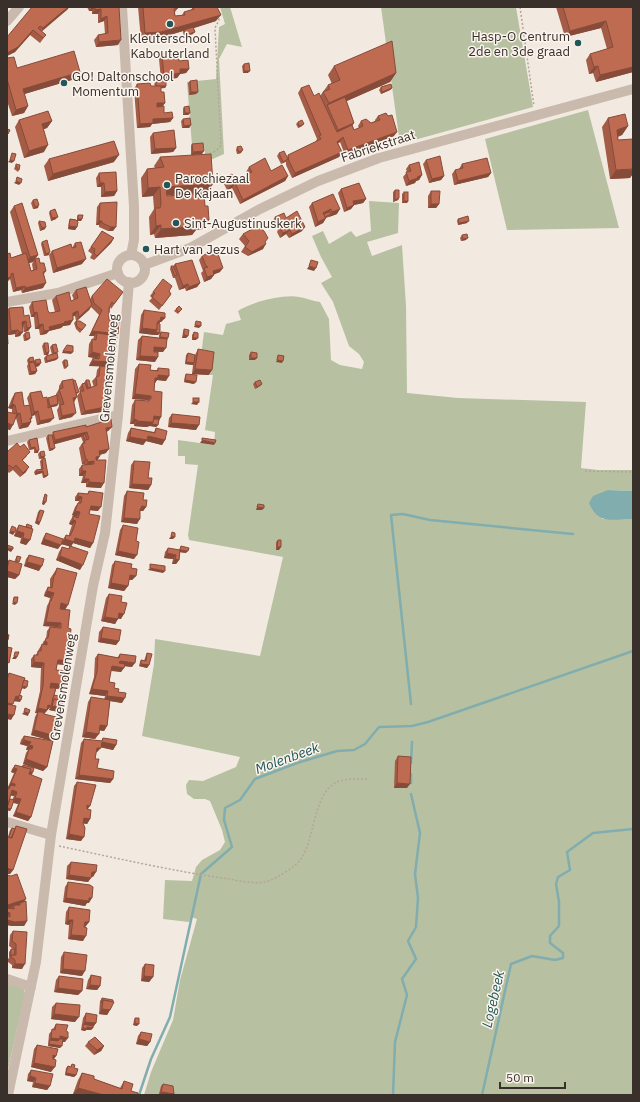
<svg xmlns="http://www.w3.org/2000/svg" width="640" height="1102" font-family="'IBM Plex Sans',sans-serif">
	<rect width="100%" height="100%" fill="#f2eae1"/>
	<g fill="#b7c1a1">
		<polygon points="220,7 230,7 242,47 227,44 219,59 224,154 206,162 204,145 192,146 187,82 216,79 219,27 225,24"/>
		<polygon points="381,7 516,7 533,107 400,144"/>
		<polygon points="588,110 619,228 507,230 485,139"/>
		<path d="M369,201L399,203L398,233L367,242L372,256L402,245L406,306L407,393L458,398L586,402L581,468L598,470H633V491L608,490L602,519H633V1095H144L151,1072L173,1020L180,980L197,919L191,917L189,922L163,919L165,880L192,881L196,867L202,860L220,850L225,842L222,830L210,801L205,799H194L187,794L186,785L189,780L203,781L236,767L240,757L142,736L154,664L155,639L260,656L283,557L189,540L188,535L198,465L185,464V456H178V440L214,445L215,432L205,430L213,375H210L212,356H201L204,332L223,335L226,324L241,320L238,311C251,302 284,294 299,297C306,298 312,301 320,302L329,319L331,360L340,365L362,369L364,362L359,354L349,346L333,302L321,283L332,277L321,257L312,236L323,231L329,244L351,231L356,237L371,231Z"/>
		<polygon points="7,984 24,989 25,994 7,1074"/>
	</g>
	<path fill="#81adae" d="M608,490L633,491V519C612,519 598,525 589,503L593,496Z"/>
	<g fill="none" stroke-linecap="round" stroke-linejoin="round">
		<g stroke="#81adae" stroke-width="2.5">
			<polyline points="411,704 391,515 403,514 430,520 573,534"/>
			<polyline points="411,763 412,742"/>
			<polyline points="411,774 411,783"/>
			<polyline points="139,1095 151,1059 170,1017 201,874 232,847 224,820 225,808 240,800 255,779 297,763 337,751 354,750 365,744 379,727 412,726 428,722 633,651"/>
			<polyline points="393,1095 395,1042 407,995 402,979 416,959 408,941 416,927 418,898 415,874 420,833 411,794"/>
			<polyline points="482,1095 511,964 532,956 555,960 563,958 563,953 550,943 550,936 559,926 559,902 556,884 558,877 570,870 567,852 593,833 633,829"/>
		</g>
		<g stroke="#b6a497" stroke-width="1.5" stroke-dasharray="2 2" stroke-linecap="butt">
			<polyline points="520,7 534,106"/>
			<polyline points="210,154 217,150 221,145 215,28 219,20 218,16"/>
			<polyline points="585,471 633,472"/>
			<path d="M59,846C116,858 172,871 229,879C240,881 257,885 268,881C279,877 294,868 301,859C315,838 313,796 335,783C344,778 358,779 368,779"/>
		</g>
		<g stroke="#cabaad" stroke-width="10">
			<polyline points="122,7 134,207 134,240 131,255"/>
			<polyline points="7,21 19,7"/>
			<circle cx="131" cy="269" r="14"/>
			<polyline points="144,265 190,248 260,209 318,181 379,158 633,89"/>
			<polyline points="7,302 58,293 118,273"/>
			<polyline points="7,441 118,415"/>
			<polyline points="7,822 51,835"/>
			<polyline points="7,979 31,987"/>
			<polyline points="8,1095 36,962 51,835 93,586 105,533 118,415 129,282"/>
		</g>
	</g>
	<g fill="#a45c47" fill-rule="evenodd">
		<polygon points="87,7 116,7 118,45 96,47 94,40 98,35 105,34 104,21 98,23 98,14 92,14 92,11 89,11"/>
		<polygon points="138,7 178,7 178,8 175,12 175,16 182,15 184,12 191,10 193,7 217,7 216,21 193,28 193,34 184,37 183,32 183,31 156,39 141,40"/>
		<polygon points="556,7 632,7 633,72 596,82 593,73 589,74 586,60 590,54 607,49 601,28 565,37"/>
		<polygon points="68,9 41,31 46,35 40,43 30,35 15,52 7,56 7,37"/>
		<polygon points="162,54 179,61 189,69 186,73 180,74 177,78 161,80 159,59"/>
		<polygon points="7,58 17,68 75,79 24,94 28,106 24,113 12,116 7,101"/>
		<polygon points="244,64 248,73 243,73 242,66"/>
		<polygon points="334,66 396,73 390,82 346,101 354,123 352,125 354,130 359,128 358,126 361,121 371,123 375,121 375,120 378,116 394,136 345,155 340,142 338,143 342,152 339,157 292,178 286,165 286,162 281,164 277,156 279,153 287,158 288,155 317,142 316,141 317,139 298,93 301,88 314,96 320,96 328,85 332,84 328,75"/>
		<polygon points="190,81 198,92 196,94 189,95 188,83"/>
		<polygon points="156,82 166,86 165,88 161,88 161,92 165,103 162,106 164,113 173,118 170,122 152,124 150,127 137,128 134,89 137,84 151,86 155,86 154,84"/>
		<polygon points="381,87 392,88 390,90 381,94 379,90"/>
		<polygon points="184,107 190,113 188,115 183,115 183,109"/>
		<polygon points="608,118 628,126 622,135 618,137 618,140 630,178 610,179 602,127"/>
		<polygon points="183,119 191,125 189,128 182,128 181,121"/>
		<polygon points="19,120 52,121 47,128 44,129 44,152 24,158 15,127"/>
		<polygon points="298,122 302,126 298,128 296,124"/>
		<polygon points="153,133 176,148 173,152 151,154 150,137"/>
		<polygon points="192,144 202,154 191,155 191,146"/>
		<polygon points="237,147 241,153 237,154 236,150"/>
		<path d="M160,157L213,184L207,192L204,193L203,229L196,230L192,235L155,238L154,234L150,235L149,217L154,209L153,196L142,197L141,178L147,169L155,168L154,166ZM196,193L167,196V195Z"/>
		<polygon points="49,159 114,162 48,181 44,166"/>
		<polygon points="426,160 444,176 441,180 429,183 423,164"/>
		<polygon points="16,164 19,170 18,172 14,169"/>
		<polygon points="462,164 491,173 488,177 454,185 452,174 455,170 459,169"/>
		<polygon points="409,165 422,175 419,180 416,181 415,183 406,186 403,177 407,172 406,169"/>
		<polygon points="249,167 271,171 288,176 285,181 240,204 232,188 227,190 223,182 226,177 235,181 245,178 247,174 246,172"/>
		<polygon points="99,173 117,191 114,196 101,197 101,187 97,187 96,178"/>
		<polygon points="341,189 366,199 363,203 354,205 351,209 344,212 338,193"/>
		<polygon points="395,190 399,198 398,200 393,202 393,192"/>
		<polygon points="431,191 439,204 436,208 428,208 428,196"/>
		<polygon points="404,192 408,201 407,203 402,203 402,194"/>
		<polygon points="333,194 337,214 326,218 323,223 315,227 309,207 312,203"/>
		<polygon points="33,200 38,208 33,209 31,203"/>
		<polygon points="100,203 113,231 108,231 99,227 99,225 96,225 97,207"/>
		<polygon points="14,206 38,255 33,262 29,263 31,271 33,270 32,264 35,259 40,263 46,271 44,274 43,288 22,293 21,290 13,292 10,279 7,282 7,289 7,251 8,254 11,258 22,254 10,212"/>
		<polygon points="50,211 56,219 51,221 49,213"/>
		<polygon points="78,215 82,219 81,221 77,221 77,227 75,230 68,229 69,221 70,219 77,220 77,217"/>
		<polygon points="275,217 286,218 302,231 289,238 286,234 280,238 277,232 278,230 272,222"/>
		<polygon points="458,219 467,223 458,225 457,221"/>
		<polygon points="39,221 45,229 40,231 38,223"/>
		<polygon points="102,231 114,238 111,243 94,260 90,258 92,254 88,251"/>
		<polygon points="243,234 265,242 263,249 248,256 241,252 245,246 239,239"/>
		<polygon points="462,235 466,240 461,241 460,238"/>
		<polygon points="42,242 49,255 44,256 41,244"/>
		<polygon points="75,243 82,264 53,273 49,255 52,251 72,248"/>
		<polygon points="202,256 220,272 214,274 211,279 204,282 201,273 203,271 199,260"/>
		<polygon points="175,264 200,283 197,287 186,291 185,288 179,290 175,278 173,278 170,269 171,266 173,266"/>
		<polygon points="76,290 90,299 92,296 123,292 111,309 110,307 109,320 118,334 117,336 111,367 107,366 108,387 111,390 109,393 108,411 81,415 77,396 80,392 79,388 82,384 84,383 86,380 91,387 94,387 92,381 96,377 97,370 100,366 89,366 90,363 93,358 95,359 95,358 88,357 89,344 92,339 93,340 94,336 89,336 99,315 91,307 89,310 77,321 86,325 80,333 76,329 74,323 76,321 75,316 73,316 70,325 63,326 61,328 49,331 46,334 40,335 39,329 35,329 34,317 31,317 29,307 32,302 48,311 50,313 55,312 52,300 56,296 71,301 74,300 72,295"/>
		<polygon points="169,291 171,294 159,310 149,301 152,298 150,296 153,292"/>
		<polygon points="179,306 182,309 178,314 174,311"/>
		<polygon points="9,308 24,316 31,327 28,331 24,332 23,326 22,326 20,336 15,337 15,334 8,335 8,344 7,346 7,311"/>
		<polygon points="144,310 165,318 161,322 160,322 159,324 160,333 158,335 139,333 141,315"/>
		<polygon points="184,329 188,336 186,338 182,338 183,332"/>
		<polygon points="161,332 166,340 163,352 154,352 155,362 136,360 138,340 142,336 159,338 159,335"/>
		<polygon points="194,332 196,340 192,340 192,335"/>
		<polygon points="25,333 30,338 28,340 24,341 23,335"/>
		<polygon points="44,343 49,352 48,355 44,355 42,346"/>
		<polygon points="52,345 58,358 56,360 45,363 44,358 46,356 52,355 50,347"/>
		<polygon points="198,349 209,375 192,374 193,365 185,364 186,355 188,353 195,355"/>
		<polygon points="251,352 255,360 249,360 249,355"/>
		<polygon points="29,358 34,361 33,362 35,360 39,366 36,367 37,371 35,374 29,375 27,366 28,364 27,360"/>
		<polygon points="64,360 67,368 64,369 62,362"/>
		<polygon points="139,364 150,370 157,370 158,368 166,381 157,380 155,383 154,391 161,417 159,421 158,425 156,427 150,426 146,427 134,426 134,424 130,424 132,405 135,400 147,401 148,400 132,399 135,369"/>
		<polygon points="186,374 194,384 184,382 185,376"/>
		<polygon points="62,381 79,392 77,394 74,402 72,417 59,420 57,410 59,406 58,401 58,404 57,406 51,407 50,422 37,425 35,415 32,416 32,418 31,420 31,422 28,427 19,429 16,418 15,418 10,430 7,429 7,412 12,413 12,409 8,408 12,398 15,393 24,406 29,405 27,398 30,393 43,398 48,399 48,398 56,396 56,394 59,389 59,386"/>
		<polygon points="255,382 262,384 260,386 255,389 253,384"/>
		<polygon points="172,414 196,430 168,427 169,418"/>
		<polygon points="86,427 112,427 108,431 106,432 106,453 99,455 97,460 101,488 86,487 86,483 81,483 83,476 79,476 79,469 82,465 84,465 84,464 82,464 79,448 83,442 81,437 54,444 53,450 49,451 46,438 48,435 52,435 53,432"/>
		<polygon points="131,428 154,432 156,428 165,440 162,445 146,441 143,445 126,441 128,433"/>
		<polygon points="37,438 38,453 34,453 34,449 29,450 27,442 29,440"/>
		<polygon points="7,452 27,456 22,461 26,472 20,477 13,470 9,473 7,471"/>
		<polygon points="40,452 45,456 44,458 39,459 38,454"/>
		<polygon points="42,459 48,475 46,477 43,478 42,473 35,475 34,472 36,470 41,469 40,461"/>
		<polygon points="134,461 148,478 151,485 148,490 129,488 131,465"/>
		<polygon points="89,491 98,511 90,510 89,514 93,543 90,548 73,543 71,546 80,570 56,560 59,552 62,547 68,549 70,546 61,544 63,539 66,535 69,536 69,534 72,525 69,524 70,521 73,516 76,517 72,515 75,507 78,503 79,501 75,501 75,497 78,493 87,494"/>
		<polygon points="127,491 143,500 146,507 143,511 140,511 137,524 121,522 124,496"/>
		<polygon points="45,494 44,505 42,504 44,496"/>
		<polygon points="40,510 40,522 39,525 35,523 38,512"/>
		<polygon points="27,524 30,540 26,545 20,543 21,538 14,536 16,530 19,525 25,527"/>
		<polygon points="123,525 136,541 134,559 115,555 120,530"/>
		<polygon points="46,533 58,549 41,544 43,538"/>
		<polygon points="278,540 279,550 276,550 276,542"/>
		<polygon points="181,546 186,553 180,552 179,560 176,564 172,564 173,559 164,558 165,552 168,548 179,550"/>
		<polygon points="29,555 39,571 24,566 26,559"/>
		<polygon points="17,556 18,563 19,575 15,579 7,577 7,564 9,560 14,562"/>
		<polygon points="115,561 131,568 136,576 132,580 129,580 128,586 124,591 108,588 112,565"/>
		<polygon points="57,568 65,609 65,665 57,664 56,670 65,685 62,689 56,689 54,695 62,701 62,708 59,712 49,710 50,707 44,714 55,736 52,741 31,735 35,717 37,713 35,713 40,691 41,668 31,667 31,659 34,655 36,655 39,649 42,644 43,644 43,642 46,639 47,631 50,627 58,628 58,627 43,626 47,606 49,602 50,598 44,596 45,592 48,587 50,587 50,579"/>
		<polygon points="109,594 121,602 121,619 118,618 115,624 101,621 106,598"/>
		<polygon points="103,627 119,641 116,645 98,642 99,632"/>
		<polygon points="147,653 149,665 147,668 139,666 140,662 141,660 144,661 146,655"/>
		<polygon points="98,654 117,658 120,654 132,667 124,666 121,672 111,671 109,682 114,688 118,692 122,703 110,701 107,726 104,731 99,730 95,739 82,737 88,702 91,697 104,700 105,696 89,694 94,677 95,658"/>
		<polygon points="24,736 53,741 47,767 43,771 23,764 26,753 28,750 26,750 27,746 20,744 21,740"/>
		<polygon points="103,738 116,745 113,750 101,747 97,752 96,752 95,759 97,768 113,779 110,783 75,779 81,743 84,739 101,741"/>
		<polygon points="398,756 407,788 394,788 395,761"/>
		<path d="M15,765L22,767L23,765L32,775L29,774L31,817L28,821L13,816L18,804L13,803L11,809L10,811L7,810V788L8,789V787L14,773L11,772L12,769ZM10,795L14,796L12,800L10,799Z"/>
		<polygon points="77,782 87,809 90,819 87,824 83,823 81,841 66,839 74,786"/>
		<polygon points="16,826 13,870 10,874 8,837 10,830 12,828 14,829"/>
		<polygon points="71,862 93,877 91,877 88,882 66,879 67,866"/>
		<polygon points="7,875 24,901 27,921 24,926 12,926 7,925"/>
		<polygon points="68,882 89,903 87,903 85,906 63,902 65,887"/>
		<polygon points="69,907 89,922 85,927 84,927 83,941 68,939 69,925 65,924 66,912"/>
		<polygon points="13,931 22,969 12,968 12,965 8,962 8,959 9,958 9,952 11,949 13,949 9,946 10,935"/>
		<polygon points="64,952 82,976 60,973 61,957"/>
		<polygon points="145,964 153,977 149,982 141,981 142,968"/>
		<polygon points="91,975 100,986 97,990 86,989 88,980"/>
		<polygon points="59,976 82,991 78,995 54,992 56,980"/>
		<polygon points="102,998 110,1010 107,1015 99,1014 100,1001"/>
		<polygon points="56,1003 75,1022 51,1019 52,1007"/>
		<polygon points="86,1013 96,1023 91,1030 86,1030 85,1031 81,1030 83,1018"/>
		<polygon points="135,1018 137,1026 133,1025 134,1020"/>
		<polygon points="56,1024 66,1031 65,1042 62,1042 60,1048 48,1046 49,1034 53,1029"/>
		<polygon points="141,1032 150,1042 147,1046 136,1044 138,1036"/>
		<polygon points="88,1042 104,1046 101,1051 94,1055 85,1046"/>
		<polygon points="37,1045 56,1056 54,1059 51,1072 31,1067 34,1049"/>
		<polygon points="72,1064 74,1068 76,1075 74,1077 65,1075 66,1068 68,1066 70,1067"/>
		<polygon points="31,1070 50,1086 47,1090 32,1087 33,1082 27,1081 28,1074"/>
		<polygon points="82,1073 94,1079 120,1088 124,1081 131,1091 73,1094 78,1080"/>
		<polygon points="163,1084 174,1094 173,1095 165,1095 159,1094 161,1086"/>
	</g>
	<g fill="#864b39">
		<polygon points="68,7 69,7 68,9 40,33 43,28"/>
		<polygon points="92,7 95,7 92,11 89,11"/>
		<polygon points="101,9 98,14 92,14 95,10"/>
		<polygon points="221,15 216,21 185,31 184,30 183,31 156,39 141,40 145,33"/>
		<polygon points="107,16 104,21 98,23 101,19"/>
		<polygon points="606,21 601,28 565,37 570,31"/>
		<polygon points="33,30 30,35 15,52 7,56 7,53"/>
		<polygon points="195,32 193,34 184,37 186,35"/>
		<polygon points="121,40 118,45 96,47 99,42"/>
		<polygon points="598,66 593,73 589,74 594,67"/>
		<polygon points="633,67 633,72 596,82 600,75"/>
		<polygon points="180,69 189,69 186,73 180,74 177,78 161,80 164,76"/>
		<polygon points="244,71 250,71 248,73 243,73"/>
		<polygon points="80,72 75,79 18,96 23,89"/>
		<polygon points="396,73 390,82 329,109 327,105 329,103"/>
		<polygon points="166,86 165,88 155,89 157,87"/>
		<polygon points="392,88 390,90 381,94 382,92"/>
		<polygon points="191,92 198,92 196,94 189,95"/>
		<polygon points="157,103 165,103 162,107 154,108"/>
		<polygon points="28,106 24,113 12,116 16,110"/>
		<polygon points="185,113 190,113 188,115 183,115"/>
		<polygon points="173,118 170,122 152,124 150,127 137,128 140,124 153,119"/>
		<polygon points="52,121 47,128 38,131 42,124"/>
		<polygon points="354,123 349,130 333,136 338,130"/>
		<polygon points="304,124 302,126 298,128 299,126"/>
		<polygon points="191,125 189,128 182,128 184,126"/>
		<polygon points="628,126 622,135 611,138 617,130"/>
		<polygon points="397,132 394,136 345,155 348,150"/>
		<polygon points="343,137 340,142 334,146 337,142"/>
		<polygon points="48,145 44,152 24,158 29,151"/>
		<polygon points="176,148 173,152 151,154 155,149"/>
		<polygon points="243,150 241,153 237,154 239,152"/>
		<polygon points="204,151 202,154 191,155 193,152"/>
		<polygon points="342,152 339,157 292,178 295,173"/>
		<polygon points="119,155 114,162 48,181 53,174"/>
		<polygon points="10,160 14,161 12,163 8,162"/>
		<polygon points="633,169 633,174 630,178 610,179 616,170"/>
		<polygon points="491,173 488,177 454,185 458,181"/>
		<polygon points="422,175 419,180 416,181 415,183 406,186 409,181 417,177"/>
		<polygon points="288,176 285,181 240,204 243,200"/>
		<polygon points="444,176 441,180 429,183 432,179"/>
		<polygon points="16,181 21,183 19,185 14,183"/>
		<polygon points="100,183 104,183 101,187 97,187"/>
		<polygon points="235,183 232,188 227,190 231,185"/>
		<polygon points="213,184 207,192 160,196 166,187"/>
		<polygon points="160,187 153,196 142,197 148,188"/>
		<polygon points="117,191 114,196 101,197 105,192"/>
		<polygon points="399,198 398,200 393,202 395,200"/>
		<polygon points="366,199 363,203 354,205 351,209 344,212 353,201"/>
		<polygon points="404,201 408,201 407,203 402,203"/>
		<polygon points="431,204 439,204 436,208 428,208"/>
		<polygon points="39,205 38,208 33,209 35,207"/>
		<polygon points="331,209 328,214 322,216 323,213"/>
		<polygon points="340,209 337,214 329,217 332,212"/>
		<polygon points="58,217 56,219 51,221 52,218"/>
		<polygon points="326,218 323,223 315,227 318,222"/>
		<polygon points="78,219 82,219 81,221 76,221"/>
		<polygon points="209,220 203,229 196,230 192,235 155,238 161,229 198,221"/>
		<polygon points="99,221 102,221 99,225 96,225"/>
		<polygon points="469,221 467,223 458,225 459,223"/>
		<polygon points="161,225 154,234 150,235 156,226"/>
		<polygon points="69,226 77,227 75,230 68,229"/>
		<polygon points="46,227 45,229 40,231 42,228"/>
		<polygon points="111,227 116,227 113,231 108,231"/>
		<polygon points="305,227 302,231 289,238 292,234"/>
		<polygon points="290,230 286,234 280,238 283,233"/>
		<polygon points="114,238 111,243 94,260 97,256"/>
		<polygon points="468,238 466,240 461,241 463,239"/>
		<polygon points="266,244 263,249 248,256 252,252"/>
		<polygon points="50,252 49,255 44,256 46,254"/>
		<polygon points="38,255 33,262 25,264 30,257"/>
		<polygon points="86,259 82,264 53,273 57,268"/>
		<polygon points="309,266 316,268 314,271 307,269"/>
		<polygon points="223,268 220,272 210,276 213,271"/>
		<polygon points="13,273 10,277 11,277 8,281 7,282 7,278 11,274"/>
		<polygon points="214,275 211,279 204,282 207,277"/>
		<polygon points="46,283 43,288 22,293 25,288"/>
		<polygon points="200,283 197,287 186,291 189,287"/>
		<polygon points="188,284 185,288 179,290 183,286"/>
		<polygon points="25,286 21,290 13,292 16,288"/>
		<polygon points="92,305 89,310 76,321 79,317"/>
		<polygon points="78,311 75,316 69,317 73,313"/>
		<polygon points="37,312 34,317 31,317 34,313"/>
		<polygon points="161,317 165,318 161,322 160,322 157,326 156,323"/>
		<polygon points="73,320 70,325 63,326 61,328 49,331 46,334 40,335 44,331 49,327 64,322"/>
		<polygon points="26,321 23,326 18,326 22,322"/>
		<polygon points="43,324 39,329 35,329 39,325"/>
		<polygon points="195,325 201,326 199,328 194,327"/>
		<polygon points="31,327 28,331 24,332 27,328"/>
		<polygon points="142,328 157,330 153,335 139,333"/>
		<polygon points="18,330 15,334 8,335 11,331"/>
		<polygon points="92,331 118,334 114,339 97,333 94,336 89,336"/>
		<polygon points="19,332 23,332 20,336 15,337"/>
		<polygon points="155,332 160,333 158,335 153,335"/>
		<polygon points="184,335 188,336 186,338 182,338"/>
		<polygon points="160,337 168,338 167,340 158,339"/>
		<polygon points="30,338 28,340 24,341 26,339"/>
		<polygon points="193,338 198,338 196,340 192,340"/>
		<polygon points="154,347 166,348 163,352 151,351"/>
		<polygon points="63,351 73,352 71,354 62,353"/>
		<polygon points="49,352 48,355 44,355 46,353"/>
		<polygon points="92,352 100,354 97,358 88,357"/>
		<polygon points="140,356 158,357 155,362 136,360"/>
		<polygon points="58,358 56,360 45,363 47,361"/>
		<polygon points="251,358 257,358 255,360 249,360"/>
		<polygon points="277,360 283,361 282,363 276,362"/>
		<polygon points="93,361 114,362 111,367 89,366"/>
		<polygon points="186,362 194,363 193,365 185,364"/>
		<polygon points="41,363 39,366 35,367 36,364"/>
		<polygon points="195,369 212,370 209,375 192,374"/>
		<polygon points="37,371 35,374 29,375 31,372"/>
		<polygon points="158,375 169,376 166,381 157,380 155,383 155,378"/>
		<polygon points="185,380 196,382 194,384 184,382"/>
		<polygon points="262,384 260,386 255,389 257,387"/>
		<polygon points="135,394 151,396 148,400 132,399"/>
		<polygon points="77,397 74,402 70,403 73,398"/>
		<polygon points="193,402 199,402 197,405 191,404"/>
		<polygon points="12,404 15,405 12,409 8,408"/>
		<polygon points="58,404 57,406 48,408 50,406"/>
		<polygon points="111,406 108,411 81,415 85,411"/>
		<polygon points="38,411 35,415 31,416 34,412"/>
		<polygon points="20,413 16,418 13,419 17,414"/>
		<polygon points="76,413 72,417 59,420 62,416"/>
		<polygon points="154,416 161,417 158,421 152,421"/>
		<polygon points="54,418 50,422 37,425 40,421"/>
		<polygon points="134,419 137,420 134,424 130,424"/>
		<polygon points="137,421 153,422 158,425 156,427 150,426 146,427 134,426"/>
		<polygon points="31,422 28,427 19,429 22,424"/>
		<polygon points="7,423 13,425 10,430 7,429"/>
		<polygon points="171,423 199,425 196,430 168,427"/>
		<polygon points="112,427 108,431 102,433 106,428"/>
		<polygon points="87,432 84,436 83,435 81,437 52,445 55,440"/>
		<polygon points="148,436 165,440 162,445 146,441 143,445 126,441 130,437"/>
		<polygon points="202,440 215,443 214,445 200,443"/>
		<polygon points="35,447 34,449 29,450 31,448"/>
		<polygon points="55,448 53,450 49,451 50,449"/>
		<polygon points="109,449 106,453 96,456 99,451"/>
		<polygon points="39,450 38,453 34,453 36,451"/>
		<polygon points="45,456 44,458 39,459 41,457"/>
		<polygon points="100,456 97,461 94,461 91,465 85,467 88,462 96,457"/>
		<polygon points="87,459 84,464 82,464"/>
		<polygon points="29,467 26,472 20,477 23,473"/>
		<polygon points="43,471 42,473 35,475 36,472"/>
		<polygon points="82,471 86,471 83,476 79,476"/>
		<polygon points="48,475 46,477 43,478 44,476"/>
		<polygon points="84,479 89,479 86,483 81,483"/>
		<polygon points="89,482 104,483 101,488 86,487"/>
		<polygon points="132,484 151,485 148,490 129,488"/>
		<polygon points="78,496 82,497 79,501 75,501"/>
		<polygon points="43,502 46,502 44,505 42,504"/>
		<polygon points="91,506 101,507 98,511 88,510"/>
		<polygon points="142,506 146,507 143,511 138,511"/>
		<polygon points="257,507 264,508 262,510 256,510"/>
		<polygon points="75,511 80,512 76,517 72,515"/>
		<polygon points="124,518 140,519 137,524 121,522"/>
		<polygon points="73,520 76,521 72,525 69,524"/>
		<polygon points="37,521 40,522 39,525 35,523"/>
		<polygon points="10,531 15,532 13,535 9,533"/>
		<polygon points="17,531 24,533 21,538 14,536"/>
		<polygon points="171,536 175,537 173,539 169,539"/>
		<polygon points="23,538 30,540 26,545 20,543"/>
		<polygon points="75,538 93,543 90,548 73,543 71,547 61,544 65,539"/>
		<polygon points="44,539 61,545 58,549 41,544"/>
		<polygon points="277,547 281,547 279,550 276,550"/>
		<polygon points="7,548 13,549 11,552 7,550"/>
		<polygon points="180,550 188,551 186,553 179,552"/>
		<polygon points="118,551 137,555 134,559 115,555"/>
		<polygon points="167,553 176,555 173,559 164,558"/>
		<polygon points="60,556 83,565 80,570 56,560"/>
		<polygon points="175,559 179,560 176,564 172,564"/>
		<polygon points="27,562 42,566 39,571 24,566"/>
		<polygon points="150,568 165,571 163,573 148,570"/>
		<polygon points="7,571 19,575 15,579 7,577"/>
		<polygon points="130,575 136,576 132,580 126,579"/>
		<polygon points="111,583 128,586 124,591 108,588"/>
		<polygon points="47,591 54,593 50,598 44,596"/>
		<polygon points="13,602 17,603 15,605 12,604"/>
		<polygon points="61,603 68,605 65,610 58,608"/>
		<polygon points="119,613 124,614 121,619 116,618"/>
		<polygon points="105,617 118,619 115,624 101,621"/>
		<polygon points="46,622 61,623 58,627 43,626"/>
		<polygon points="101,638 119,641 116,645 98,642"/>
		<polygon points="45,642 47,642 44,647 42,646"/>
		<polygon points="14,656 17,657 16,659 12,659"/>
		<polygon points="58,660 68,660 65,665 54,664"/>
		<polygon points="120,661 135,663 132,667 116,665"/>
		<polygon points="34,662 44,663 41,668 31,667"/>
		<polygon points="141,664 149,665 147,668 139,666"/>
		<polygon points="112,666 124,668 121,672 109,670"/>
		<polygon points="51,683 65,685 62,689 48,687"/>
		<polygon points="21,686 27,687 25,689 20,688"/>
		<polygon points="92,689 108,691 105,696 89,694"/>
		<polygon points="16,696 19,697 21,700 20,702 12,701"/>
		<polygon points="107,696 125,698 122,703 104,700"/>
		<polygon points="7,703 13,704 10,708 7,708"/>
		<polygon points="48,705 51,706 44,714 35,713 38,708"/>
		<polygon points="52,706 62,708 59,712 49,710"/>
		<polygon points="24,712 29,713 28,716 22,714"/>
		<polygon points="7,714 14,715 11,720 7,719"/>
		<polygon points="100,725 107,726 104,731 97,730"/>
		<polygon points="34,730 55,736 52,741 31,735"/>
		<polygon points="86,732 99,734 95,739 82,737"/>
		<polygon points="24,740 31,742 27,746 20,744"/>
		<polygon points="102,742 116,745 113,750 99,747"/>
		<polygon points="29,745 33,746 30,751 29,749 28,750 26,750"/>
		<polygon points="97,748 101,748 97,752 94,752"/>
		<polygon points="26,759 47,767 43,771 23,764"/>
		<polygon points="14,768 17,769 14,773 11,772"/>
		<polygon points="22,769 33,772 32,775 20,772"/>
		<polygon points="79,775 113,779 110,783 75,779"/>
		<polygon points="11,783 15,784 12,789 11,785 8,788 8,787"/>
		<polygon points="397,783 410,784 407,788 394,788"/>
		<polygon points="12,790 17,792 14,796 8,795"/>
		<polygon points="15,798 21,799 18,804 12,802"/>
		<polygon points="87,805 90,806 87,810"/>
		<polygon points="7,808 11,809 10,811 7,810"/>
		<polygon points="16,812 31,817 28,821 13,816"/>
		<polygon points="84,818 90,819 87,824 80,823"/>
		<polygon points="69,834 84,837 81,841 66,839"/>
		<polygon points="7,868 13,870 10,874 7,874"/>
		<polygon points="92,872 96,872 93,877 88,876"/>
		<polygon points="69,875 91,878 88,882 66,879"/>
		<polygon points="66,898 92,898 89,903 87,903 85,906 63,902"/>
		<polygon points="26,899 23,903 20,903 19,905 14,906 14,905 13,907 7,909 8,905"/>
		<polygon points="7,912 10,913 7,918"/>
		<polygon points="7,920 27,921 24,926 12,926 7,925"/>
		<polygon points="68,920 73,920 69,925 65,924"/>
		<polygon points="85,922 89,922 85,927 82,926"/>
		<polygon points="71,935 86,936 83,941 68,939"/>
		<polygon points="15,964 25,964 22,969 12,968"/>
		<polygon points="63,969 85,971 82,976 60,973"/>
		<polygon points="144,976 153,977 149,982 141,981"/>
		<polygon points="90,985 100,986 97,990 86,989"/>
		<polygon points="58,988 82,991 78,995 54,992"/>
		<polygon points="102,1009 110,1010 107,1015 99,1014"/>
		<polygon points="54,1014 79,1017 75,1022 51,1019"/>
		<polygon points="85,1022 96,1023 92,1028 83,1025"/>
		<polygon points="135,1023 139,1024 137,1026 133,1025"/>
		<polygon points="87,1027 93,1028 91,1030 86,1030 85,1031 81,1030 83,1028"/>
		<polygon points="60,1036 68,1038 65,1042 50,1040 48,1042 51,1038"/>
		<polygon points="139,1039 150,1042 147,1046 136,1044"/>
		<polygon points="49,1044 62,1046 60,1048 48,1046"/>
		<polygon points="104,1046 101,1051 94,1055 97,1050"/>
		<polygon points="53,1055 56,1056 53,1060 50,1060"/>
		<polygon points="34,1063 55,1067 51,1072 31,1067"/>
		<polygon points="66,1073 76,1075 74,1077 65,1075"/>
		<polygon points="30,1076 36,1078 33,1082 27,1081"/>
		<polygon points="35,1083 50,1086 47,1090 32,1087"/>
		<polygon points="78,1088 104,1095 75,1095 73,1094"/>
		<polygon points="161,1092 174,1094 173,1095 165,1095 159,1094"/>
	</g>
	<g fill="#bf6b52" stroke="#864b39">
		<polygon points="32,7 68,7 43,28 40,26 38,28 46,35 43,38 33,30 18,47 7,53 7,37"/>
		<polygon points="95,7 119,7 121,40 99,42 98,35 108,33 107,16 101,19 101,9 95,10"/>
		<polygon points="143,7 178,7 178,8 174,9 175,16 185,15 184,12 194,9 194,7 217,7 221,15 161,32 145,33"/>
		<polygon points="563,7 632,7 633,12 633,67 600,75 598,66 594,67 590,54 613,47 606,21 570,31"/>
		<polygon points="193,27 195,32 186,35 184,30"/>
		<polygon points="392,41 396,73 329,103 323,92 330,89 328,85 340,80 334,66"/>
		<polygon points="74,51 80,72 23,89 28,106 16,110 7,79 7,58 14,57 17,68"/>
		<polygon points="179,53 179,61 188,60 189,69 180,69 180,73 164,76 162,54"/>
		<polygon points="249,63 250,71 244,71 244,64"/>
		<polygon points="166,80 166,86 156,86 156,82"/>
		<polygon points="197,80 198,92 191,92 190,81"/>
		<polygon points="150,83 151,86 161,86 161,92 164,92 165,103 157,103 157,107 164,106 164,113 172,112 173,118 153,119 153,123 140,124 137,84"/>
		<polygon points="391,84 392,88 382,92 381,87"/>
		<polygon points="309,85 314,96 319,93 337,132 352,125 354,130 363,126 361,121 366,119 371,123 380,120 378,116 386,113 388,116 392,115 397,132 348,150 343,137 337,142 342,152 295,173 289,161 288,155 321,139 319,136 321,135 301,88"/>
		<polygon points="345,97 354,123 338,130 327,105"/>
		<polygon points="189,106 190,113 185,113 184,107"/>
		<polygon points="48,111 52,121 42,124 48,145 29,151 19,120"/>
		<polygon points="625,114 628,126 617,130 618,140 633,139 633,169 616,170 608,118"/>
		<polygon points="190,118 191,125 184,126 183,119"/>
		<polygon points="302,120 304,124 299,126 298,122"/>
		<polygon points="7,129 10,130 8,134 7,133"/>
		<polygon points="174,130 176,148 155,149 153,133"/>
		<polygon points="114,141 119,155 53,174 49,159"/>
		<polygon points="203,143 204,151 193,152 192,144"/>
		<polygon points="241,146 243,150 239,152 237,147"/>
		<polygon points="284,151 288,159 283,162 279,153"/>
		<polygon points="12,153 16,154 14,161 10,160"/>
		<polygon points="211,154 213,184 166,187 167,196 204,193 205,206 208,206 209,220 198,221 198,226 161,229 161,225 156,226 155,208 160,208 161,204 160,187 148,188 147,169 164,167 160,157"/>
		<polygon points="440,156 444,176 432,179 426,160"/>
		<polygon points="265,158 271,171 282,165 288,176 243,200 235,183 231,185 226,177 232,174 235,181 243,176 245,179 249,176 248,174 252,172 249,167"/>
		<polygon points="487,158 491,173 458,181 455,170 463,168 462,164"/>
		<polygon points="419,162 422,175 417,177 418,178 409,181 406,172 411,171 409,165"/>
		<polygon points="16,164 20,165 19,170 16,166"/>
		<polygon points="116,172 117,191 105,192 104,183 100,183 99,173"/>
		<polygon points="17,177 22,179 21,183 16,181"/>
		<polygon points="359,183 366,199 353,201 354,205 347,208 341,189"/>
		<polygon points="395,190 399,190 399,198 395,200"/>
		<polygon points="431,191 440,191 439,204 431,204"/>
		<rect x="404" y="192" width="4" height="9"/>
		<polygon points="333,194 340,209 332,212 331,209 323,213 326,218 318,222 312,203"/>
		<polygon points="37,199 39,205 35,207 33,200"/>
		<polygon points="117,202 116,227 111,227 102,223 102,221 99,221 100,203"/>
		<polygon points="22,203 38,255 30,257 14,206"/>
		<polygon points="55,209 58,217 52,218 50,211"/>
		<polygon points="297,211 305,227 292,234 290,230 283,233 280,228 282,227 275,217 284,213 286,218"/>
		<polygon points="329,212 331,214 325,217 324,214"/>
		<polygon points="78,215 83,215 82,219 78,219"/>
		<polygon points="468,216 469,221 459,223 458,219"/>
		<polygon points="70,219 76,220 78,222 77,227 69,226"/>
		<polygon points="39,221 45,222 46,227 42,228"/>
		<polygon points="256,227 258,229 260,228 264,231 268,238 265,242 266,244 252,252 245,247 249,241 243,234"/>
		<polygon points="102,231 114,238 97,256 94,253 95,249 91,247"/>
		<polygon points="467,234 468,238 463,239 462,235"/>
		<polygon points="47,240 50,252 46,254 42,242"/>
		<polygon points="81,242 86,259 57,268 52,251 71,244 72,248 76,247 75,243"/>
		<polygon points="10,253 11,258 26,253 31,271 37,269 35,259 39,258 40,263 44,263 46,271 43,272 46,283 25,288 25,286 16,288 13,273 11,274 11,277 7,278 7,254"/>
		<polygon points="208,253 212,255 218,254 223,268 213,271 214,275 207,277 204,268 208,267 206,266 202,256"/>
		<polygon points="192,260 200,283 189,287 188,284 183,286 175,264"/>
		<polygon points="311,260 318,262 316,268 309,266"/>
		<polygon points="171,266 173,266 177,275 175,276"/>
		<polygon points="107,279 123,292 114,304 112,302 109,308 109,320 119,321 118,334 92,331 102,310 94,303 92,296"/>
		<polygon points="163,279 172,286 169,291 171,294 162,306 152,297 155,293 153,292"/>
		<polygon points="86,287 92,305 79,317 78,311 73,313 73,320 64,322 65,323 49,327 50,330 44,331 43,324 39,325 37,312 34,313 32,302 46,300 48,311 50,313 60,311 56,296 69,292 71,301 78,298 76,290"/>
		<polygon points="179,306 182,309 179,312 176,309"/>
		<polygon points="23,307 24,316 29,315 31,327 27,328 26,321 22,322 23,332 19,332 18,330 11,331 9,308"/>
		<polygon points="144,310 165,313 165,318 161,317 160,321 158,321 157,330 142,328"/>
		<polygon points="76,321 80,321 86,325 82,330 77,327"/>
		<polygon points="196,321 201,322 201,326 195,325"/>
		<polygon points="157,323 160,324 160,333 155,332 157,330"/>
		<polygon points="7,327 8,344 7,344"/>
		<polygon points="184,329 189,330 188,336 184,335"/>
		<polygon points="29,332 30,338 26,339 25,333"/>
		<polygon points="161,332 169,333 168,338 160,337"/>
		<polygon points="194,332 198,333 198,338 193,338"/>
		<polygon points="97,333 117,336 114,362 93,361 93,358 99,359 100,354 92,352 92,339 96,340"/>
		<polygon points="142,336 167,339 166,348 154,347 154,352 158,352 158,357 140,356"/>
		<polygon points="44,343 48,343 49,352 46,353"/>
		<polygon points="56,344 58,352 54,353 52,345"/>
		<polygon points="67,345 73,346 73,352 63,351"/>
		<polygon points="198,349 214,352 212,370 195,369"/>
		<polygon points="251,352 257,353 257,358 251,358"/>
		<polygon points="57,353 58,358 47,361 46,356"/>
		<polygon points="188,353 195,355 194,363 186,362"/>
		<polygon points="278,355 284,356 283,361 277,360"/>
		<polygon points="33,357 34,361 29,362 29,358"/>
		<polygon points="40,359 41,363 36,364 35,360"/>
		<polygon points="64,360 67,360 68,366 65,367"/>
		<polygon points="34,362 37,371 31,372 29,363"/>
		<polygon points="139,364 151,365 150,370 158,371 158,368 169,369 169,376 158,375 158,378 155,378 154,391 162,392 161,417 154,416 153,422 149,422 137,421 137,420 134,419 135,400 149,401 149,399 151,399 151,396 135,394"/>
		<polygon points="100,366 108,367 108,387 110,387 111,390 108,391 111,406 85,411 80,391 84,391 82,384 85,383 87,389 97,385 96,377 99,376"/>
		<polygon points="186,374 197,375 196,382 185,380"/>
		<polygon points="73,379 77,397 73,398 76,413 62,416 60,405 64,404 59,389 63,388 62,381"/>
		<polygon points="75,380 79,392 76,393 73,381"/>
		<polygon points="86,380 89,380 91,387 88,388"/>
		<polygon points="260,380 262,384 257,387 255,382"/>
		<polygon points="41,391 43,398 47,397 48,404 48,408 51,407 54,418 40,421 38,411 34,412 30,393"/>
		<polygon points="22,392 24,406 30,405 32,418 30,418 31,422 22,424 20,413 17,414 15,405 12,404 15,393"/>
		<polygon points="57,395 58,404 50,406 48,398"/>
		<rect x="193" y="398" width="6" height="4"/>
		<polygon points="7,412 17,414 13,425 7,423"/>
		<polygon points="172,414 200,417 199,425 171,423"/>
		<polygon points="111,419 112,427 106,428 109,449 99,451 100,456 96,457 96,460 106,460 104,483 89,482 89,479 84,479 86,471 82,471 82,465 94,464 94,461 88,462 87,459 86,460 83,447 82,444 85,443 84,440 89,439 87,432 55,440 53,432 86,425 86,427"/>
		<polygon points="154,419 159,419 158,425 152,424 153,422"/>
		<polygon points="131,428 155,433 156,428 167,431 165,440 148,436 147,440 130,437"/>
		<polygon points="85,434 87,440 85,440 83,435"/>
		<polygon points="48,435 52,435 55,448 50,449"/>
		<polygon points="37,438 39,450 36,451 35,447 31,448 29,440"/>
		<polygon points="202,438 216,440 215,443 202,440"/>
		<polygon points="17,443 20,447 24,444 30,452 22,460 29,467 23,473 16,465 13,468 9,465 7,467 7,452"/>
		<polygon points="44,451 45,456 41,457 40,452"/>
		<polygon points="45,458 48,475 44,476 43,471 36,472 36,470 43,469 42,459"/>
		<polygon points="134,461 150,462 148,478 152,478 151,485 132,484"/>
		<polygon points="89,491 103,493 101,507 91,506 89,514 100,516 93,543 75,538 74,542 65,539 66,535 70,536 73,530 76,521 73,520 73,516 78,518 80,512 75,511 78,503 81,503 82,497 78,496 78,493 88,494"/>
		<polygon points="127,491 144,493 143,500 147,500 146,507 142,506 140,510 140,519 124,518"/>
		<polygon points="45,494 47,495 46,502 43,502"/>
		<polygon points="258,504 264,505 264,508 257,507"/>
		<polygon points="40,510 44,511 40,522 37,521"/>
		<polygon points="27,524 32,526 31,529 26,527"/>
		<polygon points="19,525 33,529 30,540 23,538 24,533 17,531"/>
		<polygon points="123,525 138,528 136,541 139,542 137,555 118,551"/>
		<polygon points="12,526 16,528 15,532 10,531"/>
		<polygon points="172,532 175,533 175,537 171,536"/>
		<polygon points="46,533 63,539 61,545 44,539"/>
		<polygon points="278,540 281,540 281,547 277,547"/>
		<polygon points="7,545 13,547 13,549 7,548"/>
		<polygon points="70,546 88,552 83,565 60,556 62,547 69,549"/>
		<polygon points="181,546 189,548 188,551 180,550"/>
		<polygon points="168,548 180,550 179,560 175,559 176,555 167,553"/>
		<polygon points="29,555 44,559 42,566 27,562"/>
		<polygon points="17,556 21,557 19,562 16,560"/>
		<polygon points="9,560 22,564 19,575 7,571 7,569"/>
		<polygon points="115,561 132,564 131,568 137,569 136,576 130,575 128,586 111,583"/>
		<polygon points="150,564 165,566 165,571 150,568"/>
		<polygon points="57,568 77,573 68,605 61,603 60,609 70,610 68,628 71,629 68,660 58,660 56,670 67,671 65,685 51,683 50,688 56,688 51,706 48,705 47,710 38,708 43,686 44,663 34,662 34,655 38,655 38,651 41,651 42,644 47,645 47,642 45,642 46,638 48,638 50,627 61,628 61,623 46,622 50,601 51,601 54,593 47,591 48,587 52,588 54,575 55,575"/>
		<polygon points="109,594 122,596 121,602 127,603 124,614 119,613 118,619 105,617"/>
		<polygon points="14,597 18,597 17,603 13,602"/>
		<polygon points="103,627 121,630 119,641 101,638"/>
		<polygon points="7,634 9,635 8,640 7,640"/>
		<polygon points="7,647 12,648 9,663 7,662"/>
		<polygon points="15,652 19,652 17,657 14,656"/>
		<polygon points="147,653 152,654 149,665 141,664 141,660 146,661"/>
		<polygon points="98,654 119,658 120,654 136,656 135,663 120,661 119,663 125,664 124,668 112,666 109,682 115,683 114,688 119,689 118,692 126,693 125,698 107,696 108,691 92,689 97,672"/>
		<polygon points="9,673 25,678 19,697 16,696 13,704 7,703 7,680"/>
		<polygon points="24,680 28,681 27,687 22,686"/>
		<polygon points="19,695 22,696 21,700 18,699"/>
		<polygon points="54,695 63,697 62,701 54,699 52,701"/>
		<polygon points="91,697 110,700 107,726 100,725 99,734 86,732"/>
		<polygon points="54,699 63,701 62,708 52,706"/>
		<polygon points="7,704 16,706 14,715 7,714"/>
		<polygon points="25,708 30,710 29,713 24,712"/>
		<polygon points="38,712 43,712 44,714 60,718 55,736 34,730"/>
		<polygon points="24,736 53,741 47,767 26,759 29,749 32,749 33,746 29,745 31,742 24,740"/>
		<polygon points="103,738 117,740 116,745 102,742 101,748 97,748 95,759 99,759 97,768 114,771 113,779 79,775 84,739 102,741"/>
		<polygon points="398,756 411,757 410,784 397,783"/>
		<polygon points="15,765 31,769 29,774 42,779 31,817 16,812 21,799 15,798 17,792 12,790 8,805 7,805 7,788 9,789 11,785 15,786 15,784 11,783 17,769 14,768"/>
		<polygon points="23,765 34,768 33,772 30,772 31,769 23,767"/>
		<polygon points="77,782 96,785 90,806 87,805 87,809 91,810 90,819 84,818 83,823 85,828 84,837 69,834"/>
		<polygon points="10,799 14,800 11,809 7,808"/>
		<polygon points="16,826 27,829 13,870 7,868 7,837 12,838"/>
		<polygon points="12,828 15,829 11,838 9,837"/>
		<polygon points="71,862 97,865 96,872 92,872 91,878 69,875"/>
		<polygon points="17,874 26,899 8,905 7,904 7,875 11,876"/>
		<polygon points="68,882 90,885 93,887 92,898 89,898 89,901 66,898"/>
		<polygon points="26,901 27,921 15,922 7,920 7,916 10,917 10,913 7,912 7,908 14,909 14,905 20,905 20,903"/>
		<polygon points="69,907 90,910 89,922 85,922 84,927 87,928 86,936 71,935 73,920 68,920"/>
		<polygon points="13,931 27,932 25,964 15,964 15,960 11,957 11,955 16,955 16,944 12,941"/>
		<polygon points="11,949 15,949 14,955 11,955 11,956"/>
		<polygon points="64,952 87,955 85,971 63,969"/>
		<polygon points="145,964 154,965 153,977 144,976"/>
		<polygon points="91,975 101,977 100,986 90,985"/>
		<polygon points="59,976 83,979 82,991 58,988"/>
		<polygon points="102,998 113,1000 113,1002 103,1000 102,1003"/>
		<polygon points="103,1000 114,1002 110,1010 102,1009"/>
		<polygon points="56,1003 80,1005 79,1017 54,1014"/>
		<polygon points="86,1013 97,1015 96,1023 85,1022"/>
		<polygon points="135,1018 139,1018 139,1024 135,1023"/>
		<polygon points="56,1024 68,1025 66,1031 68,1032 68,1038 60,1036 60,1039 51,1038 52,1029 55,1030"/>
		<polygon points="83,1024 93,1026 93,1028 87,1027 87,1029 83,1028"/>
		<polygon points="141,1032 152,1034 150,1042 139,1039"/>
		<polygon points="95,1037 104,1046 97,1050 88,1042"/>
		<polygon points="60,1039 63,1039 62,1046 49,1044 50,1040 58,1041"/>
		<polygon points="37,1045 58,1049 56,1056 53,1055 53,1059 56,1060 55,1067 34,1063"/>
		<polygon points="72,1064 75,1065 74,1068 78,1069 76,1075 66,1073 68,1066 71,1067"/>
		<polygon points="31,1070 53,1074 50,1086 35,1083 36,1078 30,1076"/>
		<polygon points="82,1073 94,1076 94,1079 122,1089 124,1081 133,1084 131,1091 138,1093 138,1095 104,1095 78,1088"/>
		<polygon points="163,1084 173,1086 174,1094 161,1092"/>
	</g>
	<g fill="#225659" stroke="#faf4ed" stroke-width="1.5">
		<circle cx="170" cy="24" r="4"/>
		<circle cx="578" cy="43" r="4"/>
		<circle cx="64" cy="83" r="4"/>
		<circle cx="167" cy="185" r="4"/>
		<circle cx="176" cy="223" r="4"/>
		<circle cx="146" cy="249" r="4"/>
	</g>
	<g text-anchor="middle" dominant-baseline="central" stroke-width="3" stroke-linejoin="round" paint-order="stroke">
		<g font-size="13" fill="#392f2b" stroke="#faf4ed" text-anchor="start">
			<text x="570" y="36" text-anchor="end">Hasp-O Centrum<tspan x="570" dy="15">2de en 3de graad</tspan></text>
			<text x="170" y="38" text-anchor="middle">Kleuterschool<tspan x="170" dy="15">Kabouterland</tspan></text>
			<text x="72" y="76">GO! Daltonschool<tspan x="72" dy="15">Momentum</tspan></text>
			<text x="175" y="178">Parochiezaal<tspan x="175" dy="15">De Kajaan</tspan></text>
			<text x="184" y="223">Sint-Augustinuskerk</text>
			<text x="154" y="249">Hart van Jezus</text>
		</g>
		<g font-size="13" fill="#392f2b" stroke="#faf4ed">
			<text transform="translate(378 146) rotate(-18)">Fabriekstraat</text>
			<text transform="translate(109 368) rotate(-85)">Grevensmolenweg</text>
			<text transform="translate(63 687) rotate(-81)">Grevensmolenweg</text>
		</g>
		<g font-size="14" font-style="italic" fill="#225659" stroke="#faf4ed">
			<text transform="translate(287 758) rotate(-20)">Molenbeek</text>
			<text transform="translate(493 999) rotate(-77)">Logebeek</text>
		</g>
	</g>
	<rect width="640" height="1102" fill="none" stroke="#392f2b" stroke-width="16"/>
	<path d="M500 1082v6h65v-6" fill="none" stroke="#392f2b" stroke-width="2"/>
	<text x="506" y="1082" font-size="12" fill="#392f2b" stroke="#faf4ed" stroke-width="3" paint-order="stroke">50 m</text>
</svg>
